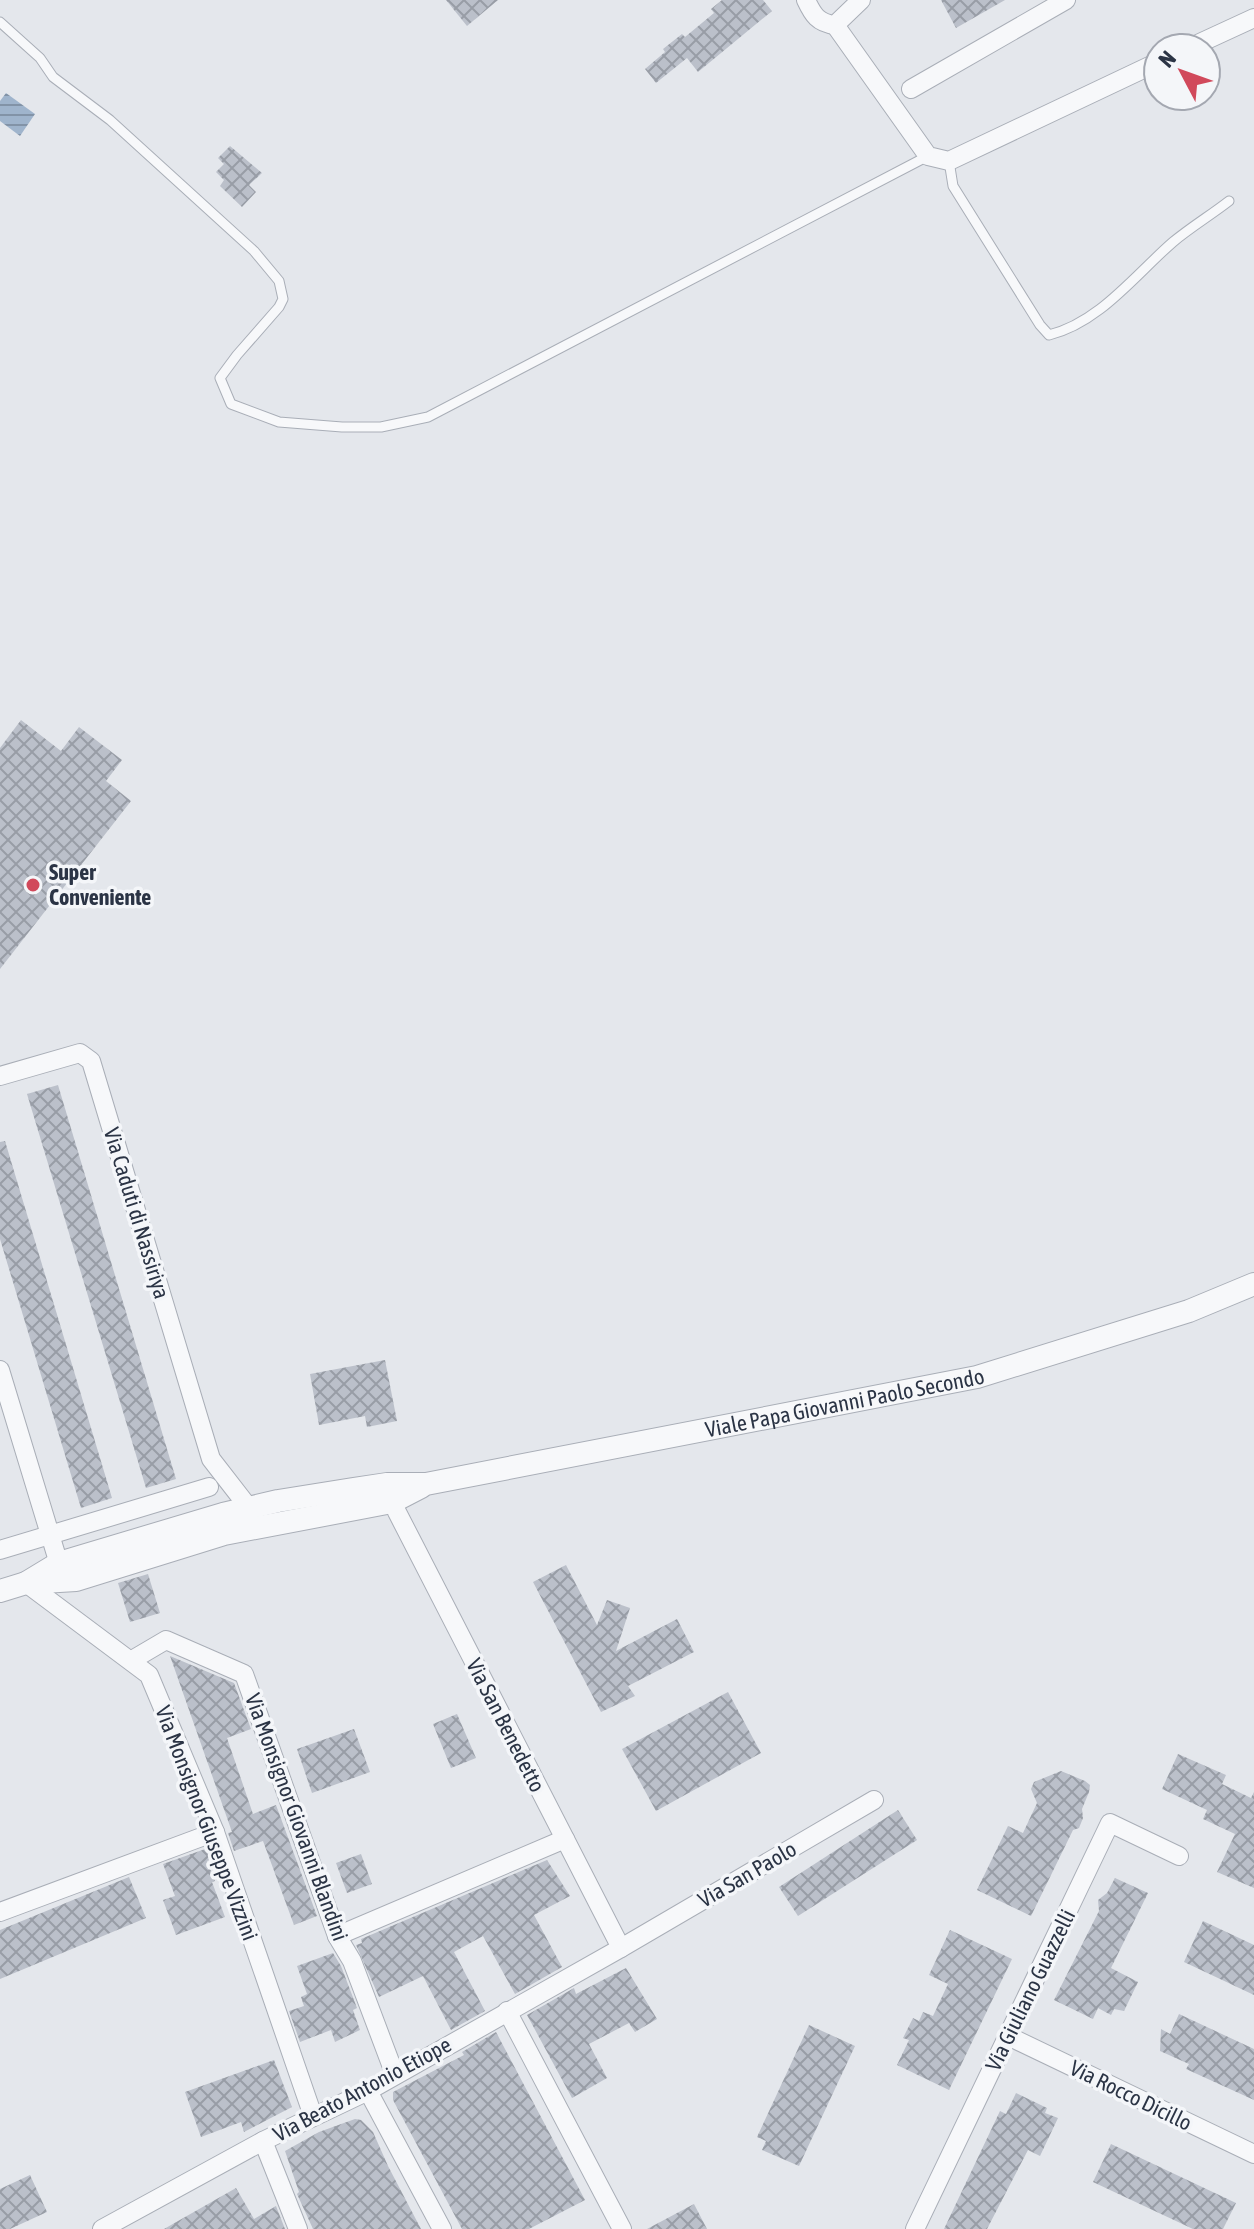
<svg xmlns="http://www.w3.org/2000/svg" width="1254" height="2229" font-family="'Asap Condensed',sans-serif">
	<defs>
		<pattern id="water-rules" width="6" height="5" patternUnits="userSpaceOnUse" patternTransform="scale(2)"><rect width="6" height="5" fill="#9fb4cc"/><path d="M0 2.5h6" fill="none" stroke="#8293a7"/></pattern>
		<pattern id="building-cross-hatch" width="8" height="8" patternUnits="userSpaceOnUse" patternTransform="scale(2)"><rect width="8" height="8" fill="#bbc0ca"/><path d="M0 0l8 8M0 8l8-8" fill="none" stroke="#989da6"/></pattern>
	</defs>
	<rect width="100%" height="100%" fill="#e4e7ec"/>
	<polygon fill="url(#water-rules)" points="6,93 35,114 20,136 0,121 0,101"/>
	<g fill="url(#building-cross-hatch)">
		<polygon points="446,0 498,0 467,26"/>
		<polygon points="722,0 763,0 772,11 698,72 687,58 656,83 645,69 665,52 663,49 682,34 685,37 714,13 711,9"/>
		<polygon points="941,0 1005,0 956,28"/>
		<polygon points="230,146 262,173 249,185 256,192 242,207 220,186 224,180 216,172 224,164 218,158"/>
		<polygon points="21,720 61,751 79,727 122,760 106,781 131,801 0,969 0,748"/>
		<polygon points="58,1085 176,1479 146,1488 27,1094"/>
		<polygon points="5,1141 112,1498 81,1508 0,1239 0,1142"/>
		<polygon points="385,1360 397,1421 367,1427 365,1416 319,1425 310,1374"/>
		<polygon points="566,1565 597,1625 607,1600 630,1608 616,1651 677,1619 694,1652 628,1686 635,1696 601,1712 533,1582"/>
		<polygon points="148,1574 160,1613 130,1622 118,1583"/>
		<polygon points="170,1656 234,1683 251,1729 227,1738 253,1814 276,1805 317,1916 294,1925 263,1841 234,1851 228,1833 232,1832"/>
		<polygon points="728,1692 761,1753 656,1811 622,1749"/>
		<polygon points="457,1714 476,1758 451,1768 433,1724"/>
		<polygon points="354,1729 370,1772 312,1793 297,1749"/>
		<polygon points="1178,1754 1226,1775 1222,1784 1251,1798 1254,1792 1254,1888 1217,1872 1235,1834 1203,1819 1207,1810 1162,1789"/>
		<polygon points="1061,1771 1085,1781 1090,1785 1089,1792 1082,1809 1083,1818 1079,1828 1073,1830 1031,1916 977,1890 1008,1826 1023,1833 1037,1803 1031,1789 1034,1782"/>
		<polygon points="898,1810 917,1840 798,1916 779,1887"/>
		<polygon points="208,1848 212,1859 207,1861 215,1881 212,1882 225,1917 176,1935 163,1900 175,1896 163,1864"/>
		<polygon points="361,1854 372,1884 347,1893 336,1863"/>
		<polygon points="547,1860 570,1896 534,1915 562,1967 515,1994 483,1936 454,1952 485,2011 451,2030 423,1976 379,1997 356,1945 362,1943 361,1939"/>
		<polygon points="129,1877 146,1918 0,1979 0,1930"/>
		<polygon points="1115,1878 1148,1893 1111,1968 1138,1982 1124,2011 1114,2009 1111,2015 1098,2008 1093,2019 1054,2000 1099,1911 1098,1900 1107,1893"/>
		<polygon points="1203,1921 1254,1945 1254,1995 1184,1962"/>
		<polygon points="950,1930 1012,1959 949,2090 897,2065 909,2040 903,2038 913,2018 919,2021 923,2012 933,2016 948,1984 929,1975"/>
		<polygon points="333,1953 341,1966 357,2008 353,2010 360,2030 335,2042 331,2030 300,2042 289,2011 304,2006 301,1997 307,1994 297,1966"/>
		<polygon points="626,1968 657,2019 635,2032 629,2023 589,2044 607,2078 572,2098 527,2015 574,1988 576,1994"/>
		<polygon points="1179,2014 1254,2049 1254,2100 1186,2069 1189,2064 1160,2051 1161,2029 1170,2034"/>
		<polygon points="809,2025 855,2046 799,2166 762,2150 766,2141 757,2137"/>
		<polygon points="496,2032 585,2200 529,2229 462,2229 393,2100 393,2092 464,2055 462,2052"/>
		<polygon points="274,2060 292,2107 244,2132 241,2122 201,2137 185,2092"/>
		<polygon points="1016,2093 1047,2108 1045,2113 1058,2118 1040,2156 1028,2150 987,2229 944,2229 1000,2111 1006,2114"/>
		<polygon points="355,2119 361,2120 373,2132 388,2166 421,2229 313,2229 297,2194 299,2192 285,2151 319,2132"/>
		<polygon points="1111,2144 1236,2203 1223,2229 1193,2229 1093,2182"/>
		<polygon points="30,2175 47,2212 10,2229 0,2229 0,2189"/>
		<polygon points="236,2188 254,2219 276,2206 285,2229 164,2229"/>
		<polygon points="694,2204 707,2229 647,2229"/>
	</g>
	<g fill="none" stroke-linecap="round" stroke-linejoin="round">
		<defs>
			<g id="service">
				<polyline points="0,22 40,58 53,77 110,120 254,251 279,281 283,299 279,307 237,355 220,378 231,404 279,422 342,427 381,427 428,417 928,156"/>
				<path d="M949,161L953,186L1040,325L1049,335C1099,323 1135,275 1173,242C1191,227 1211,215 1229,201"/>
			</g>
			<g id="minor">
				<path d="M806,0C813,15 818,23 835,25L861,0"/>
				<polyline points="835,25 928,156 949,161 1158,62"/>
				<polyline points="1189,48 1254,18"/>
				<polyline points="911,89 1066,0"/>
				<polyline points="0,1076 80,1053 91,1061 211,1459 249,1508"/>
				<polyline points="0,1370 62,1574"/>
				<polyline points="389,1491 397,1512 621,1948"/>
				<polyline points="0,1550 209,1487"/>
				<polyline points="26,1583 149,1675 215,1832 313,2116"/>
				<polyline points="132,1660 166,1640 244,1674 337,1936 352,1961 395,2075"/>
				<polyline points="0,1912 215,1832"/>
				<polyline points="337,1936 565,1839"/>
				<polyline points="507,2011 622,2229"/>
				<polyline points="1008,2036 1254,2154"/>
				<polyline points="368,2091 442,2229"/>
				<polyline points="263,2141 298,2229"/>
				<polyline points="102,2229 263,2141 368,2091 621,1948 874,1800"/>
				<polyline points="915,2229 1110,1823 1179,1856"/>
			</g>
			<g id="tertiary">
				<path id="s1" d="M26,1583L59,1563L223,1514L278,1501L353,1489L387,1484H426L977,1377L1189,1311L1254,1284"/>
				<polyline points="0,1591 26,1583 76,1580 224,1534 392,1502 421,1487"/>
			</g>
		</defs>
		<use href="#service" stroke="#a9aeb7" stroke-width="11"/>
		<use href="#minor" stroke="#a9aeb7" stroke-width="20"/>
		<use href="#tertiary" stroke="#a9aeb7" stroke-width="24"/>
		<use href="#service" stroke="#f7f8fa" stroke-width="9"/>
		<use href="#minor" stroke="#f7f8fa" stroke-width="18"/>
		<use href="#tertiary" stroke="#f7f8fa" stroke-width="22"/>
	</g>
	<circle fill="#d1495b" stroke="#f4f6f9" stroke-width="3" cx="33" cy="885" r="8"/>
	<g text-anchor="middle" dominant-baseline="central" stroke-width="7" stroke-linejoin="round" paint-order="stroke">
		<g font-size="22" font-weight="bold" fill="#2b3445" stroke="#f4f6f9" text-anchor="start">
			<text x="49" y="872">Super<tspan x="49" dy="25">Conveniente</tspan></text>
		</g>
		<g font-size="22" fill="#2b3445" stroke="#f4f6f9">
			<text transform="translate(137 1213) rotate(73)">Via Caduti di Nassiriya</text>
			<text stroke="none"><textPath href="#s1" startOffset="842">Viale Papa Giovanni Paolo Secondo</textPath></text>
			<text transform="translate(506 1725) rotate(63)">Via San Benedetto</text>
			<text transform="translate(297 1817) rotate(70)">Via Monsignor Giovanni Blandini</text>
			<text transform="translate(207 1823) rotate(69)">Via Monsignor Giuseppe Vizzini</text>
			<text transform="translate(747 1874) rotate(-30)">Via San Paolo</text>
			<text transform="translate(1030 1990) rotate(-64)">Via Giuliano Guazzelli</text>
			<text transform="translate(362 2089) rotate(-28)">Via Beato Antonio Etiope</text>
			<text transform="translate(1131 2095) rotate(26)">Via Rocco Dicillo</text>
		</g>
	</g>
	<g transform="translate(1182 72) rotate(311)"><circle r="38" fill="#f4f6f9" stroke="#a4a8b1" stroke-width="2"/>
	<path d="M0-6L14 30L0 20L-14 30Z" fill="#d1495b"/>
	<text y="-12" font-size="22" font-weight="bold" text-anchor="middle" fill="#2b3445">N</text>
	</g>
</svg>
